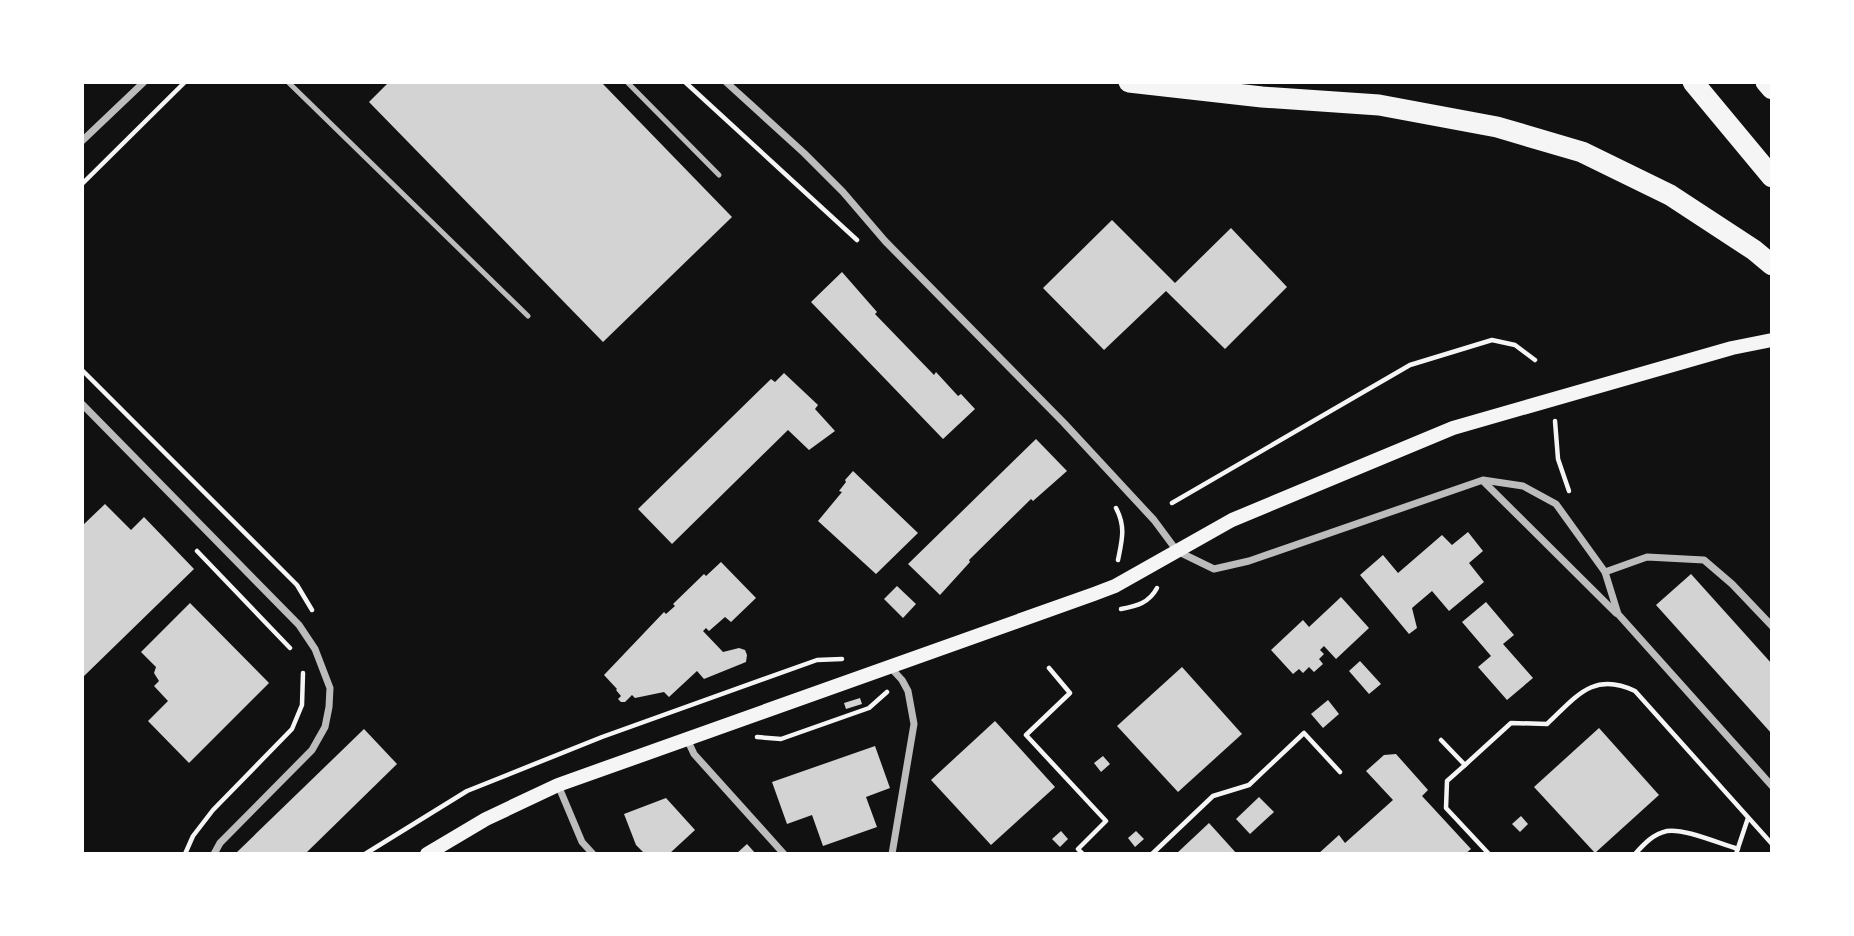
<svg xmlns="http://www.w3.org/2000/svg" width="1854" height="936" font-family="'Sofia Sans Condensed',sans-serif">
	<rect width="100%" height="100%" fill="#111"/>
	<g fill="#d3d3d3">
		<polygon points="389,82 601,82 732,217 603,342 369,102"/>
		<polygon points="1112,220 1175,283 1231,228 1287,287 1225,349 1166,291 1104,350 1043,288"/>
		<polygon points="842,272 877,312 875,314 934,375 936,372 958,396 961,394 975,409 943,439 811,302"/>
		<polygon points="784,373 818,405 815,409 835,431 809,450 788,430 672,544 638,509 771,379 775,382"/>
		<polygon points="1036,439 1067,471 1033,501 1031,499 969,560 970,562 940,595 908,564"/>
		<polygon points="853,471 918,533 876,574 818,521 842,492 839,491 846,482 845,480"/>
		<polygon points="105,504 131,530 144,517 194,569 82,678 82,526"/>
		<polygon points="1468,532 1483,551 1469,563 1484,582 1449,611 1432,591 1412,608 1417,628 1409,634 1360,575 1383,555 1398,573 1442,535 1452,545"/>
		<polygon points="721,562 756,598 731,622 725,617 709,631 706,628 703,631 723,652 739,648 745,650 747,655 746,662 704,679 697,671 669,697 664,692 635,698 632,695 625,702 621,702 618,699 621,696 616,690 617,689 604,675 664,612 666,614 675,606 673,604 704,574 706,576"/>
		<polygon points="1691,574 1772,664 1772,734 1656,605"/>
		<polygon points="897,586 916,604 903,618 884,599"/>
		<polygon points="1341,597 1369,628 1336,659 1324,646 1320,650 1324,654 1319,659 1323,664 1314,672 1309,667 1303,673 1299,669 1293,674 1271,650 1303,620 1309,627"/>
		<polygon points="1486,602 1514,635 1503,644 1533,678 1507,700 1478,667 1491,656 1462,622"/>
		<polygon points="190,603 269,683 189,763 148,721 168,701 154,686 159,681 154,673 156,667 141,652"/>
		<polygon points="1360,661 1381,684 1369,694 1349,671"/>
		<polygon points="1182,667 1242,734 1178,792 1117,726"/>
		<polygon points="860,698 862,704 846,709 844,703"/>
		<polygon points="1328,700 1339,714 1323,728 1311,714"/>
		<polygon points="995,721 1055,787 991,845 931,780"/>
		<polygon points="1599,728 1659,795 1595,853 1534,787"/>
		<polygon points="364,729 397,764 305,854 235,854"/>
		<polygon points="875,746 890,788 866,797 877,827 823,846 812,815 787,824 772,782"/>
		<polygon points="1396,754 1428,790 1422,796 1471,849 1465,854 1318,854 1339,835 1345,843 1393,800 1366,771 1384,755"/>
		<polygon points="1103,756 1110,764 1101,772 1094,763"/>
		<polygon points="1259,797 1274,812 1250,834 1236,819"/>
		<polygon points="666,798 695,830 669,854 645,854 636,845 624,814"/>
		<polygon points="1521,816 1528,824 1520,832 1512,824"/>
		<polygon points="1209,823 1237,854 1176,854"/>
		<polygon points="1061,831 1068,839 1060,847 1052,839"/>
		<polygon points="1136,831 1144,839 1135,847 1128,838"/>
		<polygon points="747,844 756,854 736,854"/>
	</g>
	<g fill="none" stroke-linecap="round" stroke-linejoin="round">
		<g stroke="#f5f5f5" stroke-width="4.5">
			<polyline points="685,82 857,240"/>
			<polyline points="82,184 185,82"/>
			<polyline points="82,370 297,585 312,610"/>
			<polyline points="1555,421 1558,459 1569,491"/>
			<polyline points="1172,503 1410,365 1492,340 1515,345 1535,360"/>
			<path d="M1116,508C1126,527 1122,540 1118,560"/>
			<polyline points="197,551 290,648"/>
			<path d="M1121,609C1137,606 1149,603 1157,588"/>
			<polyline points="1049,668 1070,693 1026,735 1106,821 1078,849 1083,854"/>
			<polyline points="757,737 781,739 869,708 887,692"/>
			<polyline points="1441,740 1465,765 1447,781 1446,808 1489,854"/>
			<path d="M1465,765L1511,723L1547,724C1576,697 1593,671 1635,691L1772,844"/>
			<polyline points="185,854 193,836 213,810 292,729 302,705 303,673"/>
			<polyline points="365,854 467,791 602,737 817,660 842,659"/>
			<polyline points="1152,854 1213,796 1249,785 1304,733 1340,772"/>
			<path d="M1635,854C1644,844 1653,834 1667,831C1684,828 1720,844 1738,849"/>
			<polyline points="1736,854 1748,818"/>
		</g>
		<g stroke="#bcbcbc" stroke-width="5">
			<polyline points="288,82 528,316"/>
			<polyline points="627,82 719,175"/>
		</g>
		<g stroke="#bcbcbc" stroke-width="7">
			<polyline points="726,82 804,153 843,192 885,241 1064,423 1154,520 1177,551 1214,569 1249,561 1483,480 1523,486 1556,504 1605,572 1618,614 1772,786"/>
			<polyline points="82,141 144,82"/>
			<polyline points="82,404 299,625 315,649 330,688 329,707 325,727 312,750 220,843 214,854"/>
			<polyline points="1483,481 1616,613"/>
			<polyline points="1605,572 1647,557 1704,560 1732,584 1772,626"/>
			<polyline points="890,667 902,680 908,691 914,724 892,854"/>
			<polyline points="687,739 694,754 784,854"/>
			<polyline points="558,785 582,842 593,854"/>
		</g>
		<polyline stroke="#f5f5f5" stroke-width="14" points="427,854 486,819 558,785 1094,594 1115,586 1232,520 1453,428 1732,348 1772,340"/>
		<g stroke="#f5f5f5" stroke-width="21">
			<polyline points="1129,82 1262,97 1379,105 1497,127 1582,152 1670,195 1754,250 1772,265"/>
			<polyline points="1693,82 1772,177"/>
			<polyline points="1766,82 1772,89"/>
		</g>
	</g>
	<rect width="1854" height="936" fill="none" stroke="#ffffff" stroke-width="168"/>
</svg>
